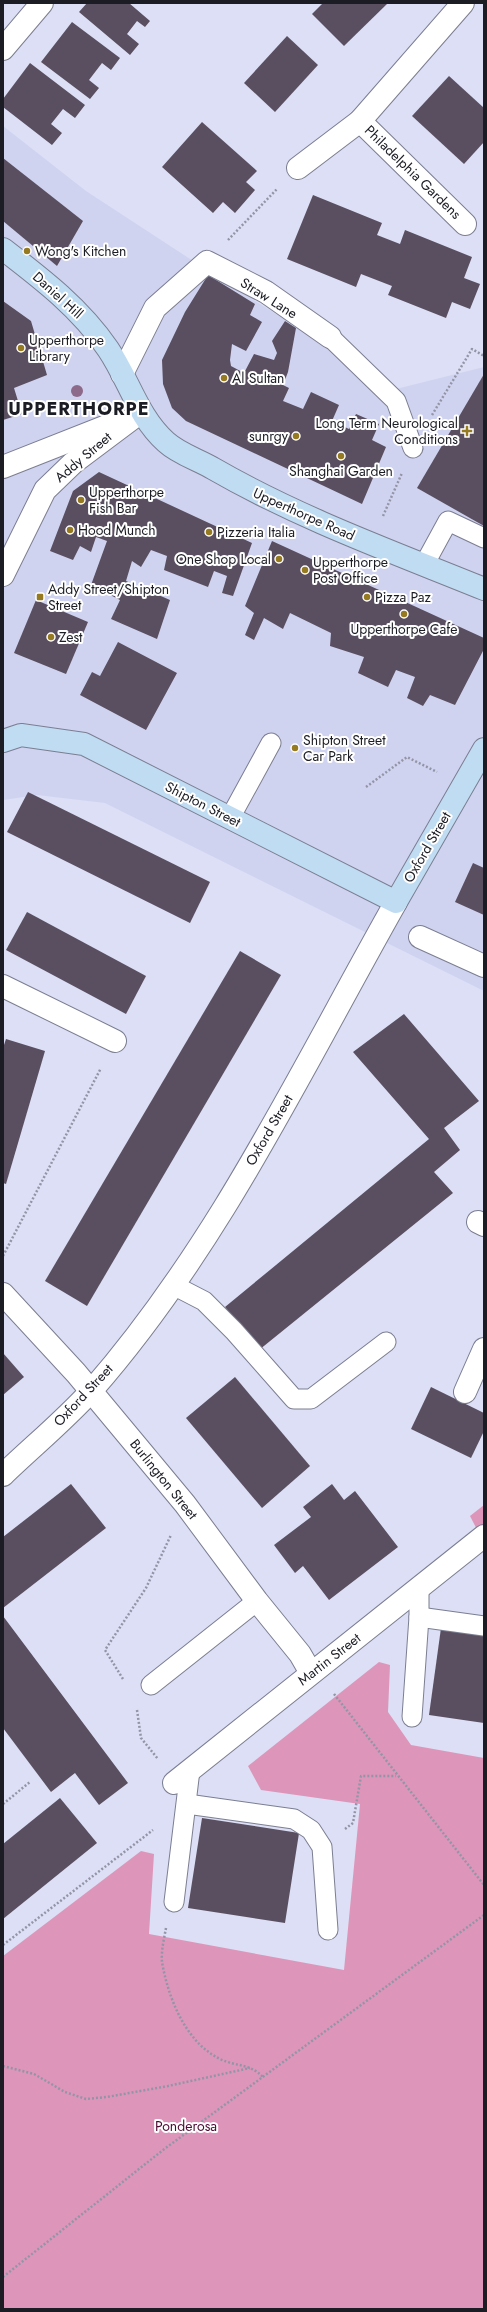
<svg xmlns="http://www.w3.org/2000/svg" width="487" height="2312" font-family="Jost,sans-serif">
	<rect width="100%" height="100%" fill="#dcdff5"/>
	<polygon fill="#d0d3f0" points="3,126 86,191 236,289 396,389 484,367 484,991 105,803 37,795 3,800"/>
	<g fill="#dd96ba">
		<polygon points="484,1505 484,1543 470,1516"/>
		<polygon points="379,1662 390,1665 388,1712 411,1745 484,1758 484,2309 3,2309 3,1956 141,1851 154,1854 149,1934 344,1970 360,1804 261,1790 248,1766"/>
	</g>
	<g fill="#5a4f60">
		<polygon points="87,3 129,3 150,21 145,27 137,21 127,34 139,44 130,55 79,12"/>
		<polygon points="323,3 388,3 344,46 312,14"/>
		<polygon points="72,22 120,58 111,70 102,63 89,80 99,88 90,99 41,62"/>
		<polygon points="287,36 318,65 275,112 244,83"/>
		<polygon points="30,63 85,105 75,118 63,109 51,124 62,133 52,145 3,107 3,99"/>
		<polygon points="449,76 484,108 484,142 464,164 412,116"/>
		<polygon points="202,122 257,171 246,182 255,190 235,213 223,202 213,213 162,167"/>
		<polygon points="3,158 83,221 57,266 3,221"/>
		<polygon points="313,195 382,223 377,235 400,244 405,230 472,257 464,278 480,284 470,309 452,302 446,318 388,295 392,286 361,274 356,287 287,259"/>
		<polygon points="208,275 255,304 250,315 262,322 246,351 232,344 230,360 231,366 244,373 254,354 274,360 277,353 272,341 285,321 296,328 288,372 283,385 289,388 283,401 303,409 311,392 339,405 332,421 349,429 356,414 379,424 372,440 386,447 362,504 186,421 172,408 163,384 162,360 185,312"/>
		<polygon points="3,301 31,321 47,375 14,388 22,414 3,420"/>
		<polygon points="484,374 484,526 417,488"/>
		<polygon points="99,472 252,543 233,596 222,593 227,576 214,571 208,587 164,570 167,556 151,550 141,567 132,561 126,581 170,600 157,639 111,619 120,600 91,585 107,541 96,537 91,552 80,546 73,560 50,551 73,491"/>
		<polygon points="272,541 484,638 484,649 455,705 430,695 423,706 407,698 415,677 396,670 388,687 358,673 364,657 330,646 331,633 290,613 283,629 264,618 254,640 245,635 254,613 245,606"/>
		<polygon points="36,600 88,622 66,674 14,653"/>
		<polygon points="118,642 177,673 146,730 80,695 92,672 100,676"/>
		<polygon points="28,792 210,882 190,923 7,832"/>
		<polygon points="473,863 484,868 484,915 455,902"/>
		<polygon points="27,912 146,976 126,1014 6,950"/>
		<polygon points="240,951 281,975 87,1306 45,1281"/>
		<polygon points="404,1014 479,1101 444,1128 460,1150 434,1172 453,1193 259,1350 225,1307 429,1139 353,1052"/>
		<polygon points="6,1039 45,1051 6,1184 3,1183 3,1048"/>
		<polygon points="3,1353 24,1377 3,1395"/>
		<polygon points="235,1377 310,1466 262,1508 186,1418"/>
		<polygon points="431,1387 484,1413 484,1431 471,1458 411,1429"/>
		<polygon points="71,1484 106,1528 3,1608 3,1537"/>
		<polygon points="332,1484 344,1500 355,1491 398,1547 329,1600 303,1566 295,1573 274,1545 311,1517 303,1507"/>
		<polygon points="3,1616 128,1783 99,1805 75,1773 51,1792 3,1728"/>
		<polygon points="441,1628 484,1634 484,1723 429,1715"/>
		<polygon points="60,1798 97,1843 3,1919 3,1844"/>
		<polygon points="202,1818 299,1833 285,1923 188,1908"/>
	</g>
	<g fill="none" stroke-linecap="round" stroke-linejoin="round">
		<defs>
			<g id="lane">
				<polyline points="330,337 396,401 413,448"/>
				<polyline points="424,565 448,521 484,538"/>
				<polyline points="230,818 271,743"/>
				<polyline points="173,1285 204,1301 234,1331 294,1399 311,1399 386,1342"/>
				<polyline points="419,1617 484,1626"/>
				<polyline points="151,1685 257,1601"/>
				<polyline points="412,1717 419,1617 419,1588"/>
				<polyline points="187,1804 294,1819 311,1830 322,1847 328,1930"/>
				<polyline points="174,1902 190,1770"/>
			</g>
			<g id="street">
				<polyline points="3,49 42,3"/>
				<polyline points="360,121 465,224"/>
				<polyline points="298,168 360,121 463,3"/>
				<polyline points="122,374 155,308 207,262 266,292 330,337"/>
				<polyline points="3,467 112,424"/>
				<polyline points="3,575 45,490 73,463 141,412"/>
				<polyline points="420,937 484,966"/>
				<polyline points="3,986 115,1041"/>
				<polyline points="478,1222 484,1225"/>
				<polyline points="3,1294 76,1373 185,1504 257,1601 300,1654 311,1673"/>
				<polyline points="465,1392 484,1349"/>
				<path d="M3,1475C32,1447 65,1420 92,1390C219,1245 302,1068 396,902"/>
				<polyline points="174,1783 484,1536"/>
			</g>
			<g id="secondary">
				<path d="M3,249C42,279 80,308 108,349C129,380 138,417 166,442C179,454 199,460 214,469C299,518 393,552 484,589"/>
				<polyline points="3,741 21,735 84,744 396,902 484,749"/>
			</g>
		</defs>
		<use href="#lane" stroke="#7b7e91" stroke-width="21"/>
		<use href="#street" stroke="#7b7e91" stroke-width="24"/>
		<use href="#secondary" stroke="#7b7e91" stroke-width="24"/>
		<g stroke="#9395a6" stroke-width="2.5" stroke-dasharray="2 2" stroke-linecap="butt">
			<polyline points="228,240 277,189"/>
			<polyline points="432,415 472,349 484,356"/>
			<polyline points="383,516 402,473"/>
			<polyline points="366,787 407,757 437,772"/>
			<polyline points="3,1256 101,1068"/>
			<polyline points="123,1679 105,1650 146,1588 171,1535"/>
			<polyline points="334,1694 484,1885"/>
			<polyline points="137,1710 141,1738 158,1759"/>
			<polyline points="3,1804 30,1782"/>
			<polyline points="345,1829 353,1823 361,1776 396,1776"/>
			<path d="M166,1928C164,1939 161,1951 162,1962C168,1997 185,2042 220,2059C237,2067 249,2063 263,2077"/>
			<polyline points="3,1945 153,1830"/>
			<polyline points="3,2066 34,2074 65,2092 86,2099 107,2097 168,2086 250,2068"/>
			<polyline points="3,2277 163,2150 484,1915"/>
		</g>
		<use href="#lane" stroke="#fff" stroke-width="19"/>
		<use href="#street" stroke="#fff" stroke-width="22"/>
		<use href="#secondary" stroke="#bfdcf2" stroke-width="22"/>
	</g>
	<circle fill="#8d6a8a" cx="77" cy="391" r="6"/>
	<g fill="#967a22" stroke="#fff" stroke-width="1.5">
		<circle cx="27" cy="251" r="4"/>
		<circle cx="21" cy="348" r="4"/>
		<circle cx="224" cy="378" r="4"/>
		<path d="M465 425h4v4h4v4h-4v4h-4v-4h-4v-4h4z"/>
		<circle cx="296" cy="436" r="4"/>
		<circle cx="341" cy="456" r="4"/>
		<circle cx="81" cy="500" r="4"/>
		<circle cx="70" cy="530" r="4"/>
		<circle cx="209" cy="532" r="4"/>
		<circle cx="279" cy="559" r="4"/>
		<circle cx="305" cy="570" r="4"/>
		<rect x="36" y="593" width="8" height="8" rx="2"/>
		<circle cx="367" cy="597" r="4"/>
		<circle cx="404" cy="614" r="4"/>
		<circle cx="51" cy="637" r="4"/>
		<circle cx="295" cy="748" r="4"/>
	</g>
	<g text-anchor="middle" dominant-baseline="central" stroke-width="4" stroke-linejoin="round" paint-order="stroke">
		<g font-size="14" fill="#1b1c24" stroke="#fff">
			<text transform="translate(413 172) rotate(44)">Philadelphia Gardens</text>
			<text transform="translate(58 295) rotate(42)">Daniel Hill</text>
			<text transform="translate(269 298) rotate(32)">Straw Lane</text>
			<text transform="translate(83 457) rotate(-40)">Addy Street</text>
			<text transform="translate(304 514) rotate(24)">Upperthorpe Road</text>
			<text transform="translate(203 804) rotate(27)">Shipton Street</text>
			<text transform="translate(427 847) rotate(-60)">Oxford Street</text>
			<text transform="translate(269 1130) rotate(-60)">Oxford Street</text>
			<text transform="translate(83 1395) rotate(-47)">Oxford Street</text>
			<text transform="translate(164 1479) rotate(51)">Burlington Street</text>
			<text transform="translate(329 1659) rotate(-38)">Martin Street</text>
		</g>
		<g font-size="14" fill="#1b1c24" stroke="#fff" text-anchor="start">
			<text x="35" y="251">Wong's Kitchen</text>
			<text x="29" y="340">Upperthorpe<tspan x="29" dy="16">Library</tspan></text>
			<text x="232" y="378">Al Sultan</text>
			<text x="458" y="423" text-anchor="end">Long Term Neurological<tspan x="458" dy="16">Conditions</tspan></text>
			<text x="288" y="436" text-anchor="end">sunrgy</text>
			<text x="341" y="471" text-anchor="middle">Shanghai Garden</text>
			<text x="89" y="492">Upperthorpe<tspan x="89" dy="16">Fish Bar</tspan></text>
			<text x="78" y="530">Hood Munch</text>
			<text x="217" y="532">Pizzeria Italia</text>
			<text x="271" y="559" text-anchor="end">One Shop Local</text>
			<text x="313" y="562">Upperthorpe<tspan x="313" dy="16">Post Office</tspan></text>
			<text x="48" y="589">Addy Street/Shipton<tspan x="48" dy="16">Street</tspan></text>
			<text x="375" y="597">Pizza Paz</text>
			<text x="404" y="629" text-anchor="middle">Upperthorpe Cafe</text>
			<text x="59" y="637">Zest</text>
			<text x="303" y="740">Shipton Street<tspan x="303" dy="16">Car Park</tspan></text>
		</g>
		<g font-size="14" fill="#4c0a33" stroke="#fff">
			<text x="186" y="2126">Ponderosa</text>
		</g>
		<g font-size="18" font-weight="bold" letter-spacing="1" fill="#1b1c24" stroke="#fff">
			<text x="79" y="409">UPPERTHORPE</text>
		</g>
	</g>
	<rect width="487" height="2312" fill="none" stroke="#1b1c24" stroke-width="8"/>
</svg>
